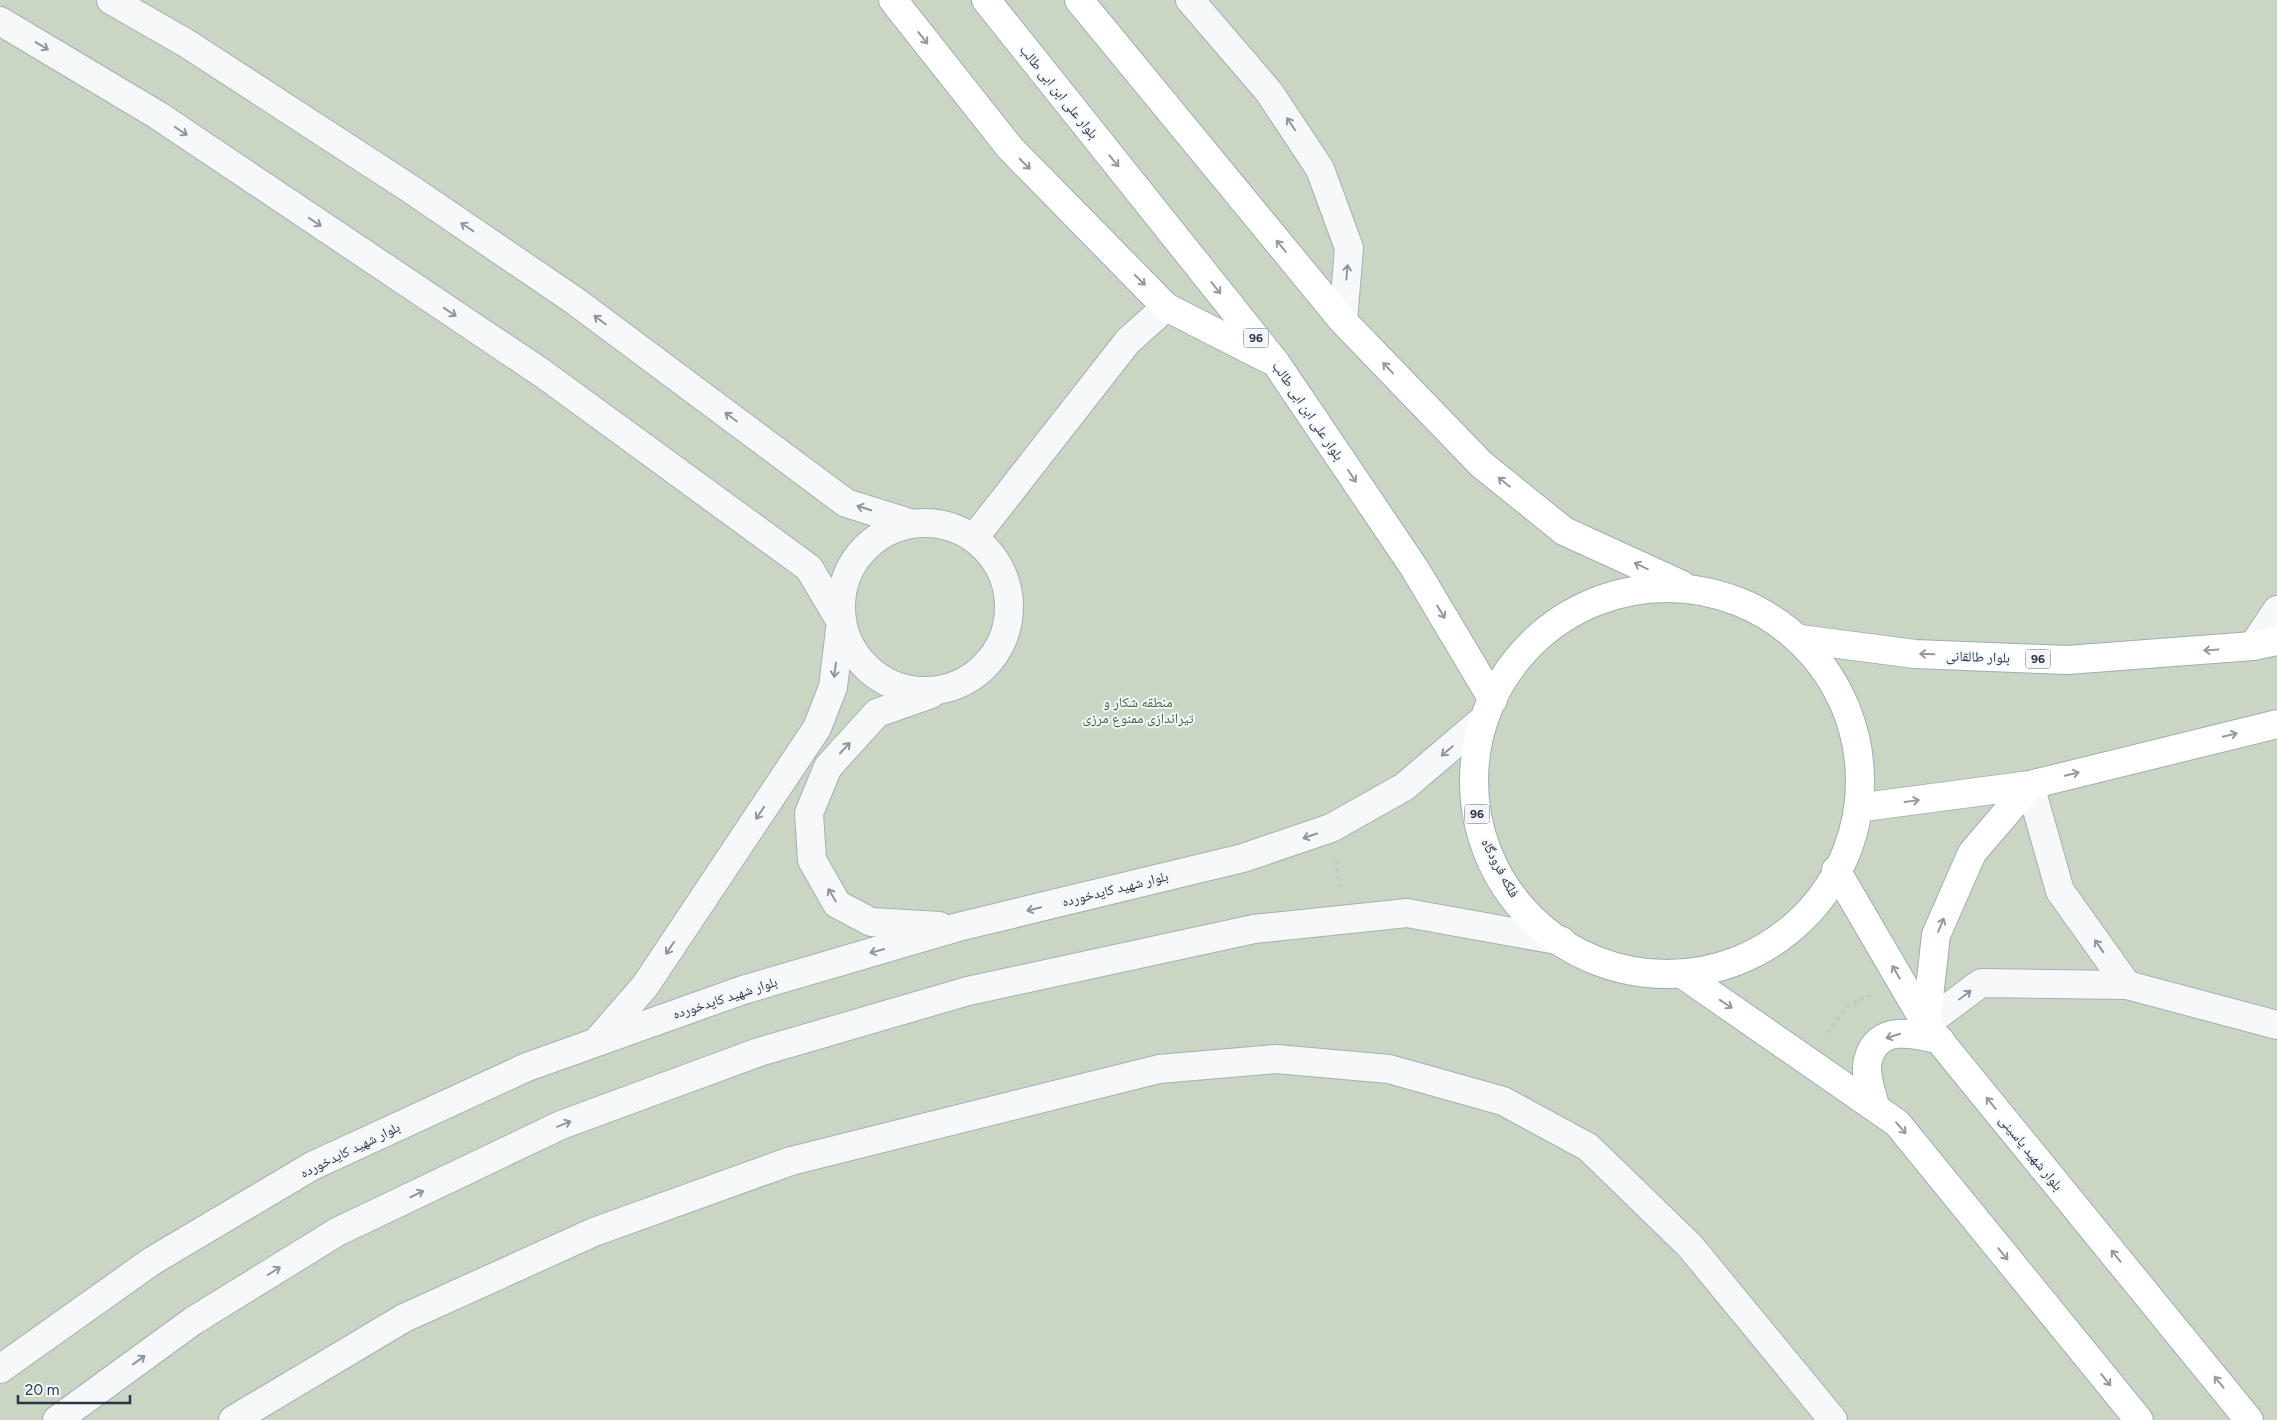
<svg xmlns="http://www.w3.org/2000/svg" width="2277" height="1420" font-family="Figtree,'Noto Naskh Arabic',sans-serif">
	<rect width="100%" height="100%" fill="#e3e7ec"/>
	<rect fill="#c9d6c4" x="0" y="0" width="2277" height="1420"/>
	<g fill="none" stroke-linecap="round" stroke-linejoin="round">
		<defs>
			<g id="minor">
				<polyline points="111,0 186,43 409,188 575,301 846,503 910,523"/>
				<polyline points="1190,0 1269,92 1320,169 1349,248 1343,321"/>
				<polyline points="0,21 159,116 542,373 809,568 841,622 833,687 817,728 645,986 598,1040"/>
				<circle cx="925" cy="607" r="84"/>
				<polyline points="974,538 1128,341 1166,307"/>
				<polyline points="2253,646 2277,610"/>
				<polyline points="931,694 877,713 828,767 809,813 812,860 837,904 871,922 939,926"/>
				<polyline points="2030,785 2060,891 2127,985"/>
				<polyline points="1926,1024 1981,983 2127,985 2277,1025"/>
				<polyline points="0,1369 152,1261 312,1166 527,1067 743,990 958,927 1243,858 1331,828 1404,787 1484,719"/>
				<polyline points="57,1420 193,1321 337,1232 561,1125 759,1052 968,991 1254,929 1407,913 1562,941"/>
				<polyline points="233,1420 404,1318 594,1232 791,1161 1159,1069 1276,1059 1389,1069 1503,1101 1588,1147 1690,1246 1833,1420"/>
			</g>
			<g id="major">
				<polyline points="893,0 1010,148 1166,307 1268,359"/>
				<polyline points="986,0 1276,363 1415,569 1493,700"/>
				<polyline points="1079,0 1343,321 1481,464 1564,531 1682,585"/>
				<circle cx="1667" cy="781" r="193"/>
				<polyline points="1800,639 1915,654 2067,660 2253,646 2277,641"/>
				<polyline points="1864,807 2030,785 2277,724"/>
				<polyline points="1836,870 1926,1024 2249,1420"/>
				<polyline points="1685,976 1897,1123 2139,1420"/>
				<polyline points="1926,1024 1936,935 1972,853 2030,785"/>
				<path d="M1875,1106C1872,1093 1864,1074 1868,1060C1877,1024 1914,1033 1940,1040"/>
			</g>
		</defs>
		<use href="#minor" stroke="#a8aeb7" stroke-width="30"/>
		<use href="#major" stroke="#a2abb8" stroke-width="30"/>
		<g stroke="#c2c5cb" stroke-width="3" stroke-dasharray="4 4" stroke-linecap="butt">
			<polyline points="1336,861 1340,887"/>
			<polyline points="1827,1033 1847,1007 1870,995"/>
		</g>
		<use href="#minor" stroke="#f7f8fa" stroke-width="28"/>
		<use href="#major" stroke="#fff" stroke-width="28"/>
	</g>
	<defs><path id="oneway-shaft" d="M-6 0H5M1.5-3L5.5 0L1.5 3" fill="none" stroke-width="1.6" stroke-linecap="round" stroke-linejoin="round" transform="scale(1.25)"/></defs>
	<g stroke="#949aa2">
		<use href="#oneway-shaft" transform="translate(923 38) rotate(52)"/>
		<use href="#oneway-shaft" transform="translate(1114 161) rotate(51)"/>
		<use href="#oneway-shaft" transform="translate(1025 164) rotate(45)"/>
		<use href="#oneway-shaft" transform="translate(1281 246) rotate(-129)"/>
		<use href="#oneway-shaft" transform="translate(1140 280) rotate(45)"/>
		<use href="#oneway-shaft" transform="translate(1216 288) rotate(51)"/>
		<use href="#oneway-shaft" transform="translate(1388 368) rotate(-134)"/>
		<use href="#oneway-shaft" transform="translate(1352 476) rotate(56)"/>
		<use href="#oneway-shaft" transform="translate(1504 482) rotate(-141)"/>
		<use href="#oneway-shaft" transform="translate(1641 566) rotate(-155)"/>
		<use href="#oneway-shaft" transform="translate(1441 612) rotate(59)"/>
		<use href="#oneway-shaft" transform="translate(2211 650) rotate(176)"/>
		<use href="#oneway-shaft" transform="translate(1927 654) rotate(-178)"/>
		<use href="#oneway-shaft" transform="translate(2230 735) rotate(-14)"/>
		<use href="#oneway-shaft" transform="translate(2072 774) rotate(-14)"/>
		<use href="#oneway-shaft" transform="translate(1912 801) rotate(-8)"/>
		<use href="#oneway-shaft" transform="translate(1941 925) rotate(-67)"/>
		<use href="#oneway-shaft" transform="translate(1896 972) rotate(-120)"/>
		<use href="#oneway-shaft" transform="translate(1726 1004) rotate(34)"/>
		<use href="#oneway-shaft" transform="translate(1893 1036) rotate(162)"/>
		<use href="#oneway-shaft" transform="translate(1991 1103) rotate(-129)"/>
		<use href="#oneway-shaft" transform="translate(1901 1128) rotate(49)"/>
		<use href="#oneway-shaft" transform="translate(2003 1254) rotate(51)"/>
		<use href="#oneway-shaft" transform="translate(2116 1256) rotate(-129)"/>
		<use href="#oneway-shaft" transform="translate(2106 1380) rotate(51)"/>
		<use href="#oneway-shaft" transform="translate(2219 1382) rotate(-129)"/>
	</g>
	<g stroke="#9096a0">
		<use href="#oneway-shaft" transform="translate(42 46) rotate(31)"/>
		<use href="#oneway-shaft" transform="translate(1291 124) rotate(-124)"/>
		<use href="#oneway-shaft" transform="translate(181 131) rotate(34)"/>
		<use href="#oneway-shaft" transform="translate(315 222) rotate(34)"/>
		<use href="#oneway-shaft" transform="translate(467 227) rotate(-146)"/>
		<use href="#oneway-shaft" transform="translate(1347 272) rotate(-85)"/>
		<use href="#oneway-shaft" transform="translate(450 312) rotate(34)"/>
		<use href="#oneway-shaft" transform="translate(600 320) rotate(-143)"/>
		<use href="#oneway-shaft" transform="translate(731 417) rotate(-143)"/>
		<use href="#oneway-shaft" transform="translate(864 508) rotate(-162)"/>
		<use href="#oneway-shaft" transform="translate(835 670) rotate(97)"/>
		<use href="#oneway-shaft" transform="translate(845 748) rotate(-47)"/>
		<use href="#oneway-shaft" transform="translate(1447 751) rotate(140)"/>
		<use href="#oneway-shaft" transform="translate(760 813) rotate(124)"/>
		<use href="#oneway-shaft" transform="translate(1310 836) rotate(161)"/>
		<use href="#oneway-shaft" transform="translate(832 895) rotate(-120)"/>
		<use href="#oneway-shaft" transform="translate(1034 909) rotate(166)"/>
		<use href="#oneway-shaft" transform="translate(2099 946) rotate(-125)"/>
		<use href="#oneway-shaft" transform="translate(670 948) rotate(124)"/>
		<use href="#oneway-shaft" transform="translate(877 951) rotate(164)"/>
		<use href="#oneway-shaft" transform="translate(1965 995) rotate(-37)"/>
		<use href="#oneway-shaft" transform="translate(564 1124) rotate(-22)"/>
		<use href="#oneway-shaft" transform="translate(417 1194) rotate(-26)"/>
		<use href="#oneway-shaft" transform="translate(274 1271) rotate(-32)"/>
		<use href="#oneway-shaft" transform="translate(139 1360) rotate(-36)"/>
	</g>
	<g text-anchor="middle" dominant-baseline="central" stroke-width="4" stroke-linejoin="round" paint-order="stroke">
		<g fill="#f3f6f9" stroke="#666e7b" stroke-width="1">
			<rect x="1243.5" y="328.5" width="25" height="19" rx="4"/>
			<rect x="2025.5" y="649.5" width="25" height="19" rx="4"/>
			<rect x="1464.5" y="804.5" width="25" height="19" rx="4"/>
		</g>
		<g font-size="12" font-weight="bold" fill="#2a3445">
			<text x="1256" y="338">96</text>
			<text x="2038" y="659">96</text>
			<text x="1477" y="814">96</text>
		</g>
		<g font-size="14" fill="#2a3445" stroke="#f3f6f9">
			<text transform="translate(1059 92) rotate(51)">بلوار علی ابن ابی طالب</text>
			<text transform="translate(1308 411) rotate(56)">بلوار علی ابن ابی طالب</text>
			<text transform="translate(1978 657) rotate(2)">بلوار طالقانی</text>
			<text transform="translate(1500 868) rotate(62)">فلکه فرودگاه</text>
			<text transform="translate(1115 889) rotate(-14)">بلوار شهید کایدخورده</text>
			<text transform="translate(725 998) rotate(-18)">بلوار شهید کایدخورده</text>
			<text transform="translate(350 1150) rotate(-26)">بلوار شهید کایدخورده</text>
			<text transform="translate(2031 1153) rotate(51)">بلوار شهید یاسینی</text>
		</g>
		<g font-size="14" fill="#3f6237" stroke="#f3f6f9">
			<text x="1138" y="702">منطقه شکار و<tspan x="1138" dy="16">تیراندازی ممنوع مرزی</tspan></text>
		</g>
	</g>
	<path d="M18 1395v8h112v-8" fill="none" stroke="#2a3445" stroke-width="2.5"/>
	<text x="25" y="1395" font-size="15" fill="#2a3445" stroke="#f3f6f9" stroke-width="4" paint-order="stroke">20 m</text>
</svg>
